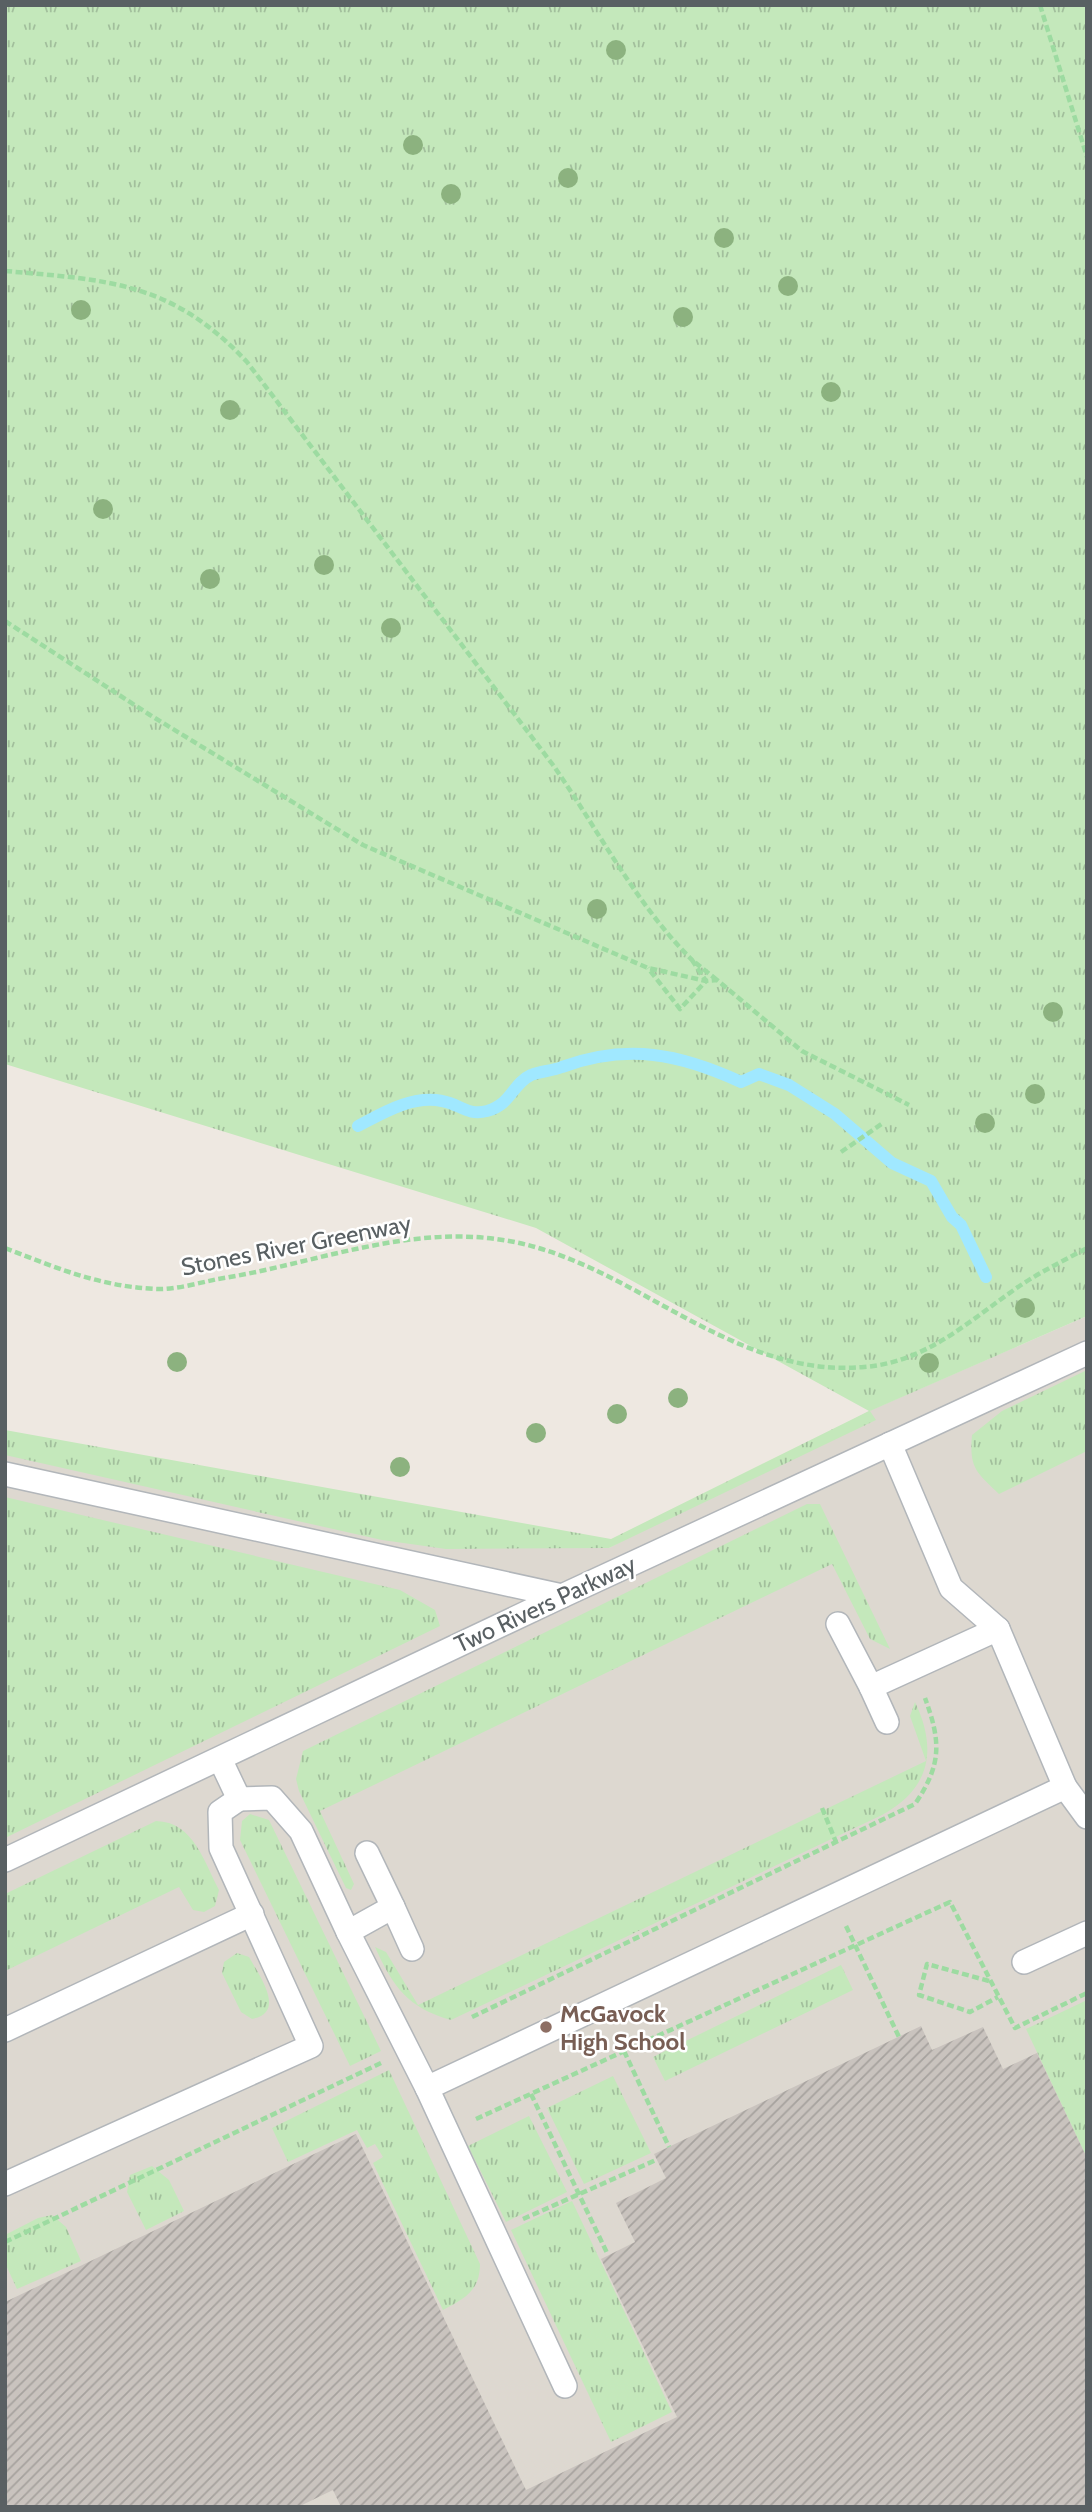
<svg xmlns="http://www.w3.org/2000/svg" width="1092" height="2512" font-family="Cabin,sans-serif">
	<defs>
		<pattern id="grass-tufts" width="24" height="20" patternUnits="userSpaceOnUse" patternTransform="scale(1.75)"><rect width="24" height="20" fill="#c4e8bb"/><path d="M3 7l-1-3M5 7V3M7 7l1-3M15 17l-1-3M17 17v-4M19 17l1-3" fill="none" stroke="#a2bf9c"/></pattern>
		<pattern id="building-hatch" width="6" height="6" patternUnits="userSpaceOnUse" patternTransform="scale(1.75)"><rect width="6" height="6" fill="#c9c3be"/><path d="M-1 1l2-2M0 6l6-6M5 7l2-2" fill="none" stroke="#a6a29e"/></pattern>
	</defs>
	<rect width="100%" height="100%" fill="#eee8e1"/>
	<polygon fill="#ddd8d0" points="1087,1316 1087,2507 5,2507 5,1438 609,1548 869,1411"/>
	<g fill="url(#grass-tufts)">
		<polygon points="5,5 1087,5 1087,1316 870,1411 876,1420 609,1548 446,1549 382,1540 5,1455 5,1430 611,1539 869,1411 536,1228 5,1064"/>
		<path d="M1087,1370V1451L999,1494C976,1472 969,1468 972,1435L1002,1411Z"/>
		<polygon points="5,1497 400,1590 435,1610 440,1626 5,1838"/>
		<polygon points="807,1504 820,1504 890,1649 870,1639 832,1564 320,1811 354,1884 351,1890 346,1888 299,1791 296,1779 303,1751"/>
		<path d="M915,1702C938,1750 930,1789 882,1815L451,2020C408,2008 393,1987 375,1947L386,1952L418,2005L926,1761L910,1716Z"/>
		<polygon points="250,1814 269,1820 381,2051 350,2066 240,1840 242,1821"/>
		<path d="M156,1821C194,1822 204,1862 219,1890L215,1906L204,1912L193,1910L179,1887L5,1971V1894Z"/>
		<path d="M237,1953L249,1957C259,1975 287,2013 252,2019L241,2012L222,1973L224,1962Z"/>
		<polygon points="841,1965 853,1990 665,2081 653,2057"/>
		<polygon points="1087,2000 1087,2158 1026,2029"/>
		<path d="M389,2070L480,2264C480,2291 464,2299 443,2310L373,2163L383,2157L375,2144L367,2148L357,2130L288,2162L272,2128Z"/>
		<polygon points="613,2076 651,2153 584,2184 547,2108"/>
		<polygon points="529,2116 567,2192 506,2222 468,2146"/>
		<polygon points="152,2166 169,2180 184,2211 146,2230 127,2192 130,2175"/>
		<polygon points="572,2201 672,2412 611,2442 511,2230"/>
		<polygon points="52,2215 66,2227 81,2261 17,2289 5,2263 5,2235 38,2218"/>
	</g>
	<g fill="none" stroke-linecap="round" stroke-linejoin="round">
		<path stroke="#a0e8ff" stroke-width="12" d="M358,1126C383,1113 412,1095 442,1101C460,1104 467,1116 487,1111C512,1104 512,1084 531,1075C541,1071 552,1071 562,1067C628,1043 680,1054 741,1082L759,1074L789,1085L835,1114L892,1163L931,1181L952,1217L961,1225L986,1277"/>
	</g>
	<polygon fill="url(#building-hatch)" points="921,2026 932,2050 983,2027 1003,2069 1037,2053 1087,2158 1087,2507 341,2507 333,2490 298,2507 5,2507 5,2302 356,2134 526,2490 677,2417 601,2259 635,2242 616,2203 666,2178 654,2154"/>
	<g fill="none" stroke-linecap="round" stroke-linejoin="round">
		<defs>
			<g id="service">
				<polyline points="5,1474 562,1596"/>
				<polyline points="838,1624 871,1687"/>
				<polyline points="887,1722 871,1687 998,1629"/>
				<polyline points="220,1759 239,1799 272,1798 301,1831 348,1932 427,2088 1065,1787 998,1629 951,1588 890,1444"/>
				<polyline points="1065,1787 1087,1817"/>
				<polyline points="367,1853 393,1907"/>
				<polyline points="5,1860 562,1596 1087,1353"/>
				<polyline points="348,1932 393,1907 412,1949"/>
				<polyline points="1024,1962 1087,1933"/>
				<polyline points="5,2030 252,1914"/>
				<polyline points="427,2088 565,2386"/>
				<polyline points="5,2184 311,2046 221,1848 220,1812 239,1799"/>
			</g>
		</defs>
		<use href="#service" stroke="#b2b6ba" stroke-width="26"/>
		<g stroke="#9ddba1" stroke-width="4.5" stroke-dasharray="7 3.5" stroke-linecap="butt">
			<polyline points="1040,5 1087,157"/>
			<path d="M5,271C109,280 172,282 247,362L553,765C599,831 635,903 692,960"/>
			<polyline points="5,621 150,715 363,845 648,968 706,981 680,1009 648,968"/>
			<polyline points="717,980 692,960 706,981 717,980 802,1051 909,1105"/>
			<polyline points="841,1152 883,1123"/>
			<path d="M5,1248C57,1268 98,1286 155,1289C175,1290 198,1283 218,1279C315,1264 409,1223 509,1241C634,1263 731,1379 864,1367C928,1362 971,1319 1021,1285C1042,1271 1065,1260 1087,1248"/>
			<polyline points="822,1808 836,1842"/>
			<polyline points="846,1926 899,2037"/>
			<polyline points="989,1981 927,1964 919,1995 970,2012 998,1997"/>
			<path d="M472,2017L915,1804C942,1764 941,1742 925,1698"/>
			<polyline points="624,2051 669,2147"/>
			<polyline points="531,2094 608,2255"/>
			<polyline points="476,2119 950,1902 1015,2028 1087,1993"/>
			<polyline points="523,2219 656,2160"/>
			<polyline points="5,2242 381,2063"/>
		</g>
		<use href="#service" stroke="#fff" stroke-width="23"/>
	</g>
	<g fill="#8cb27f">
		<circle cx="616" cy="50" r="10"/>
		<circle cx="413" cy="145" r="10"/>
		<circle cx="568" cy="178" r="10"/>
		<circle cx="451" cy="194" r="10"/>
		<circle cx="724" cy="238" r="10"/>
		<circle cx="788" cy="286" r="10"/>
		<circle cx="81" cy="310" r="10"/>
		<circle cx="683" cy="317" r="10"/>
		<circle cx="831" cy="392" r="10"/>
		<circle cx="230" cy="410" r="10"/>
		<circle cx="103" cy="509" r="10"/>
		<circle cx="324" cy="565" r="10"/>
		<circle cx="210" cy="579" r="10"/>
		<circle cx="391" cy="628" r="10"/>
		<circle cx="597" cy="909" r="10"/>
		<circle cx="1053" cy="1012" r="10"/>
		<circle cx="1035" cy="1094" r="10"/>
		<circle cx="985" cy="1123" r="10"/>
		<circle cx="1025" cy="1308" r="10"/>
		<circle cx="177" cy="1362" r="10"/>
		<circle cx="929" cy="1363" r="10"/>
		<circle cx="678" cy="1398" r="10"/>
		<circle cx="617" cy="1414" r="10"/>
		<circle cx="536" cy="1433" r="10"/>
		<circle cx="400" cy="1467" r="10"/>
	</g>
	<circle fill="#8d6e63" stroke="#fff" stroke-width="2.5" cx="546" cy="2027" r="7"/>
	<g text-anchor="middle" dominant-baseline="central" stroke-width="5" stroke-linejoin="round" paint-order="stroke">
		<g font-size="24" fill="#596063" stroke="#fff">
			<text transform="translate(296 1245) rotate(-11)">Stones River Greenway</text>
			<text transform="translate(545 1604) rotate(-25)">Two Rivers Parkway</text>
		</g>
		<g font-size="24" font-weight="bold" fill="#785e54" stroke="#fff" text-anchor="start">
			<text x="560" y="2013">McGavock<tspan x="560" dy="28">High School</tspan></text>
		</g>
	</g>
	<rect width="1092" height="2512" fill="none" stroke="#596063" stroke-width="14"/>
</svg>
